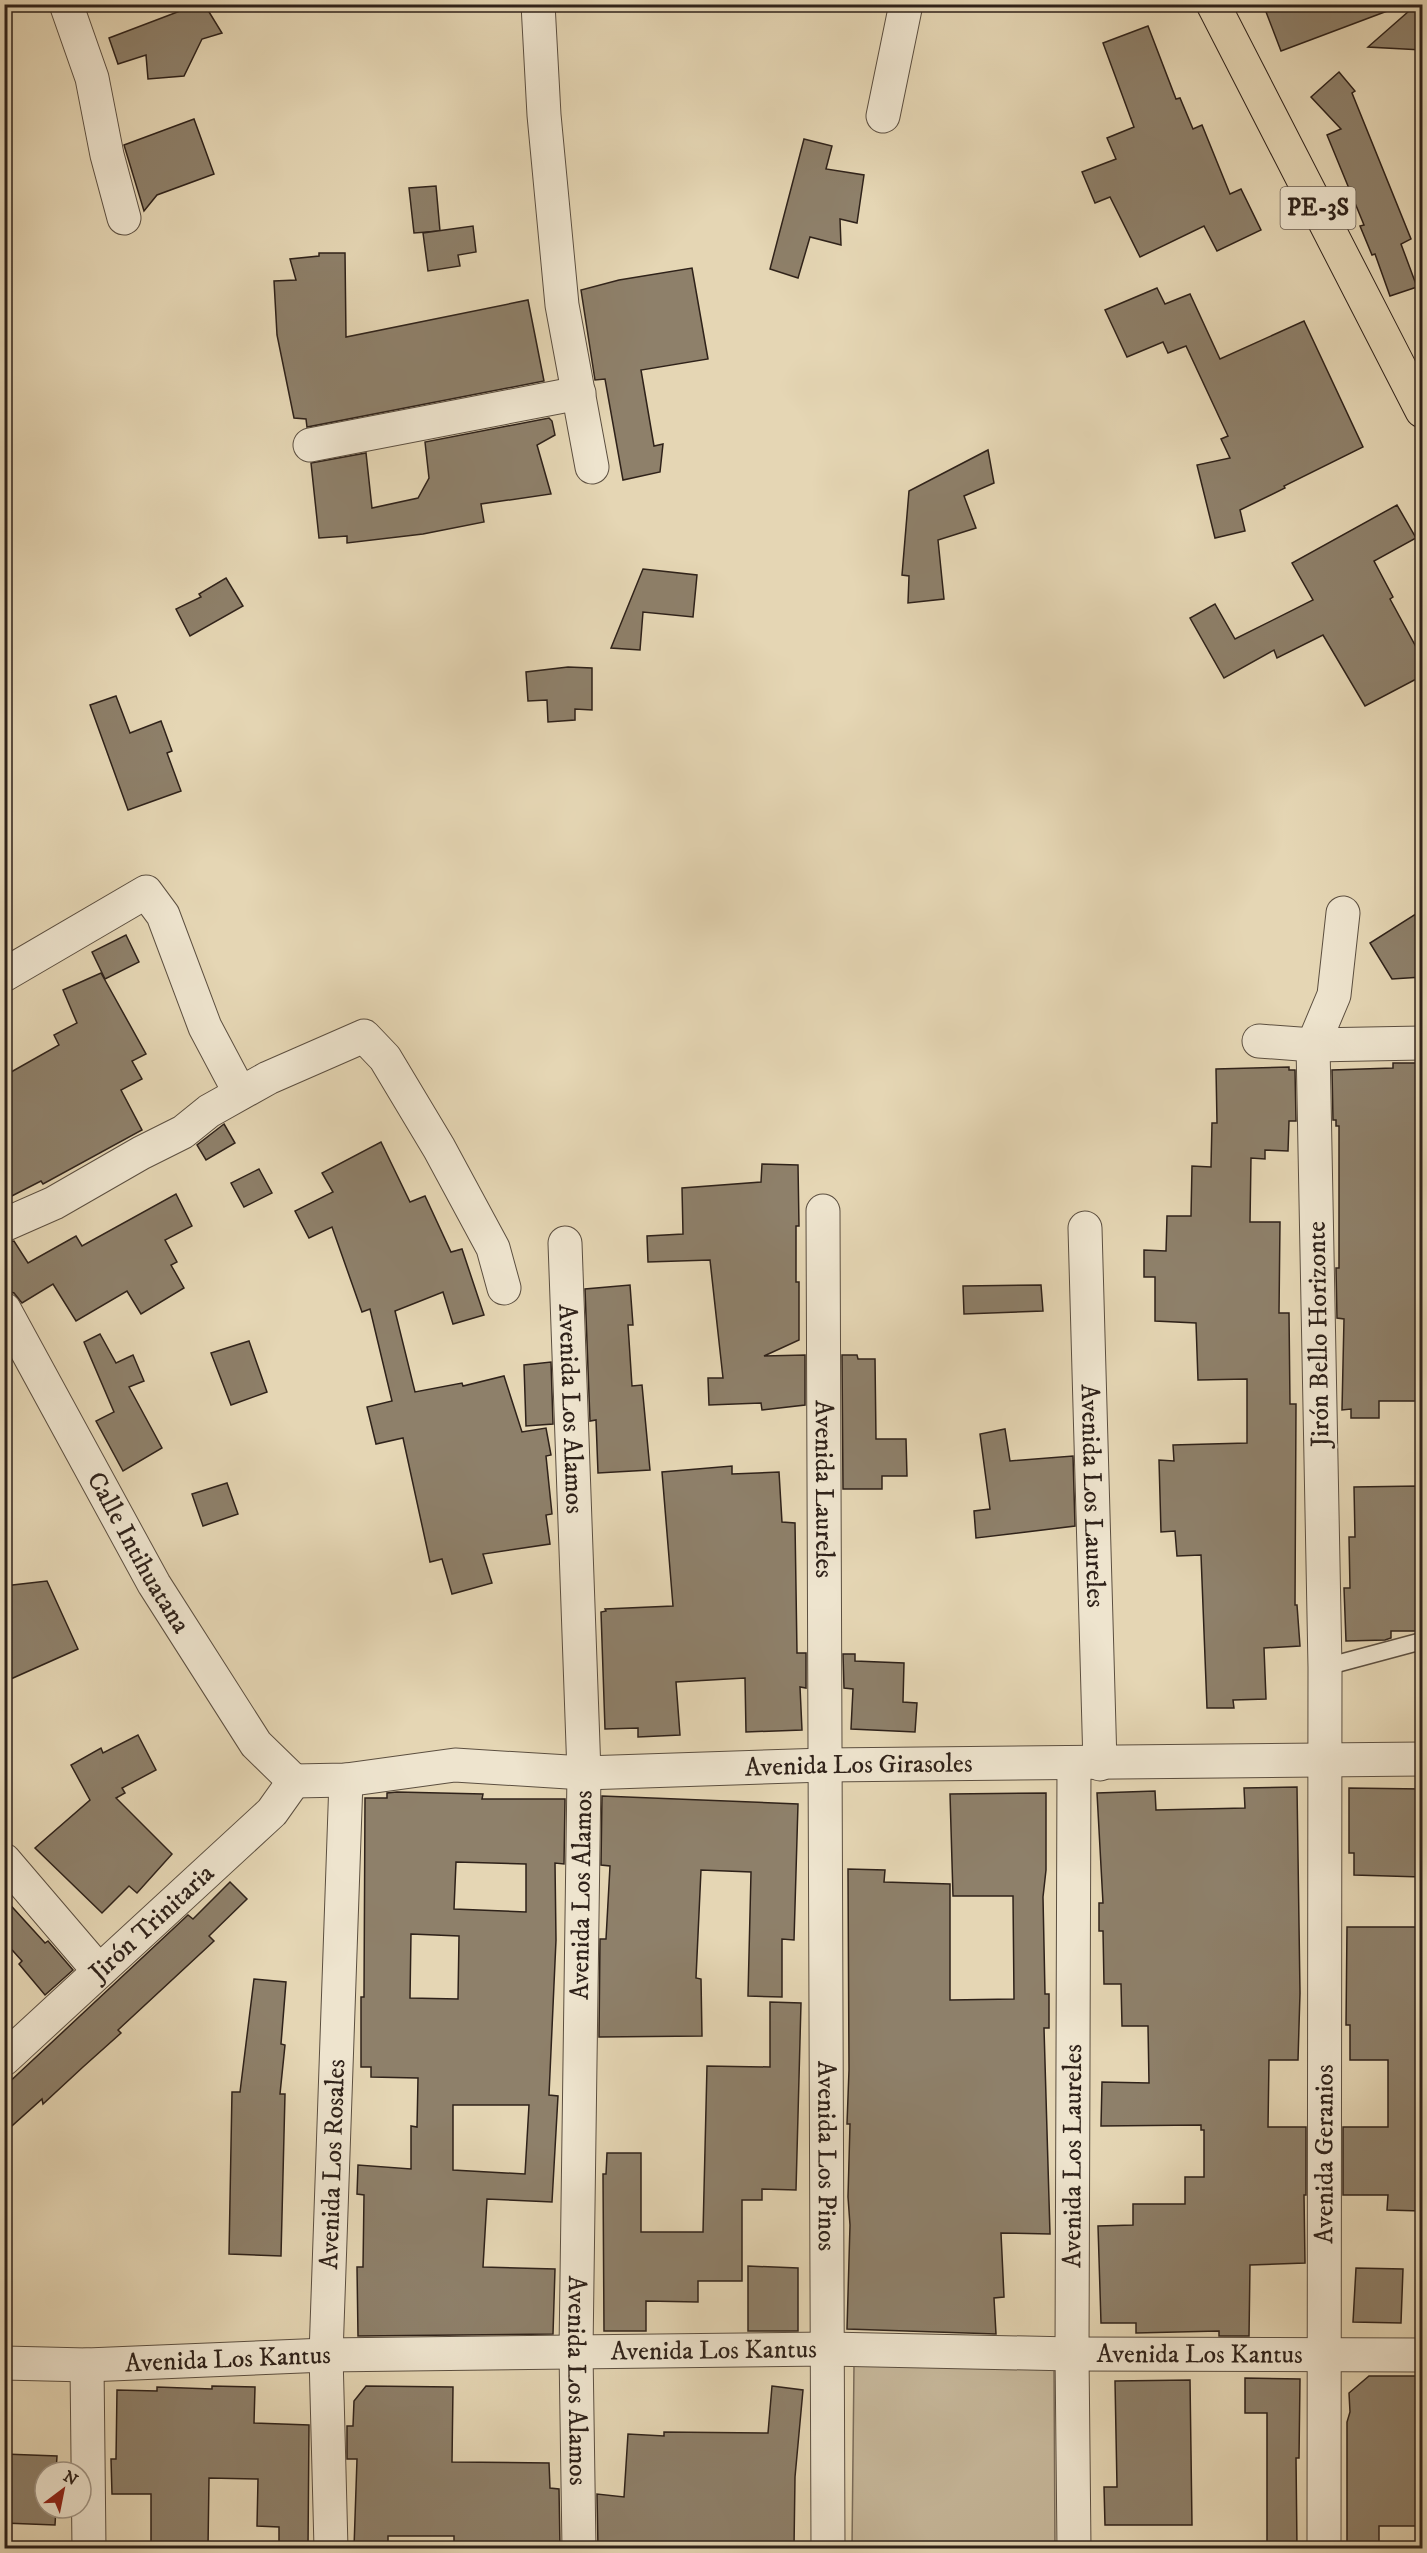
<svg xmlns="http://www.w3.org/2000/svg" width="1427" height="2553" font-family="'IM FELL DW Pica',serif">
	<rect width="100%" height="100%" fill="#e5d6b4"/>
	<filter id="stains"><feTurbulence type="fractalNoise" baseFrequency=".00333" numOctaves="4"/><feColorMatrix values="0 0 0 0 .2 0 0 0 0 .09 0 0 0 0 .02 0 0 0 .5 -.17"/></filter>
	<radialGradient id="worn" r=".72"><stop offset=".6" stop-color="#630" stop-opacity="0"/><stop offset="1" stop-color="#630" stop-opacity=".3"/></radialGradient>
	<polygon fill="#c6b79a" stroke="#7a6c5a" stroke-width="1.5" points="854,2364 1054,2365 1055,2548 852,2548"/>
	<g fill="#8e806a" stroke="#2f221a" stroke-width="1.5" fill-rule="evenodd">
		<polygon points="1263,4 1397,4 1398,7 1281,51"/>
		<polygon points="1417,4 1422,4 1422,50 1368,47"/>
		<polygon points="206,7 222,33 202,39 184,76 148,79 146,55 118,64 109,38 180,11"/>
		<polygon points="1148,26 1176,99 1180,98 1193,129 1202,125 1230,194 1241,189 1261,230 1217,251 1204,226 1140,257 1110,197 1095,203 1082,172 1116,159 1107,138 1134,127 1103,43"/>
		<polygon points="1339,72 1355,91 1352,93 1411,239 1401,244 1417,287 1390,296 1375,254 1372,255 1360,226 1364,225 1327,135 1341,129 1311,97"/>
		<polygon points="194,119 214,174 157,195 144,211 124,145"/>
		<polygon points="804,139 832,146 826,169 864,175 857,223 840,219 841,245 810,237 798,278 770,269"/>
		<polygon points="436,186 440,231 414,233 409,188"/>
		<polygon points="473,226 476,252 458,255 460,266 428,271 423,233"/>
		<polygon points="319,253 345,253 346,337 528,300 544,381 307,427 306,419 294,418 277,335 274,281 296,280 290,259 319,256"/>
		<polygon points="692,268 708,359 641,370 654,446 663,444 660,472 623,480 605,379 595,380 581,290 619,280"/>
		<polygon points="1157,288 1165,304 1190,294 1220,359 1304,321 1363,447 1284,486 1285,488 1240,510 1245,531 1215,538 1197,465 1230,458 1221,439 1228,436 1186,346 1168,353 1163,342 1127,357 1105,310"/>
		<polygon points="549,418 552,421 555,435 537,445 551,494 481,504 484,522 423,534 347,543 347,536 319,538 311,463 366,453 372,508 418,498 429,478 425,442"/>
		<polygon points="988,450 994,483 964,496 976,528 938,540 944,599 908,603 909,576 902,575 909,491"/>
		<polygon points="1397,505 1416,538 1374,561 1393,597 1390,599 1422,658 1422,676 1365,706 1323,635 1277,658 1274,650 1224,678 1190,618 1215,604 1235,639 1313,600 1292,563"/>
		<polygon points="643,569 697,575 693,617 643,612 640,650 611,648"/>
		<polygon points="226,578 243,606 190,636 176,609 201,597 199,594"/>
		<polygon points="568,667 592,668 592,710 575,709 575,720 548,722 547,700 528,701 526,672"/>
		<polygon points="116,696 130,733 161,721 172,751 167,753 181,791 128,810 90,705"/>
		<polygon points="1422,910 1422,977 1392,979 1370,943"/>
		<polygon points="126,935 139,962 105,979 92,952"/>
		<polygon points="101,973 146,1054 132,1061 142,1079 121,1090 142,1130 43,1184 41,1181 4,1200 4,1076 59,1045 54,1035 77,1023 63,990"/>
		<polygon points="1393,1063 1422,1063 1422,1401 1379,1401 1379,1418 1351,1418 1351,1409 1342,1410 1344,1319 1337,1318 1336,1268 1339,1268 1339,1126 1336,1126 1336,1120 1333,1120 1332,1070 1393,1068"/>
		<polygon points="1289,1067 1289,1070 1295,1070 1296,1121 1289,1121 1288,1151 1265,1150 1265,1159 1251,1158 1250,1222 1280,1222 1279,1313 1289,1313 1290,1404 1296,1404 1295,1605 1297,1605 1300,1646 1264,1648 1266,1699 1233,1700 1234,1708 1207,1708 1201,1555 1177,1556 1175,1531 1161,1532 1159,1460 1174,1461 1173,1445 1247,1443 1247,1379 1198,1380 1196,1323 1155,1321 1155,1277 1144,1277 1144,1250 1166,1251 1167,1216 1191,1216 1192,1166 1211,1167 1212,1123 1217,1123 1216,1069"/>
		<polygon points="224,1124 235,1143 206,1160 197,1145"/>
		<polygon points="381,1142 410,1202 425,1196 451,1252 462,1249 484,1315 453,1324 443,1292 395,1311 415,1392 462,1383 463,1386 504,1376 522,1432 546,1428 551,1455 546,1456 552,1514 546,1515 550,1544 483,1554 492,1583 452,1594 442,1559 430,1562 403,1438 376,1444 367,1407 392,1401 370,1309 362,1312 332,1227 309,1238 295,1211 333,1192 322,1173"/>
		<polygon points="762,1164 798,1165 799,1226 796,1226 796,1282 799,1282 799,1340 764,1356 805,1355 805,1405 762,1410 761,1403 709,1405 708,1378 723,1378 710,1260 648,1262 647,1236 683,1234 682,1188 761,1182"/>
		<polygon points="259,1169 272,1193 244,1207 231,1183"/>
		<polygon points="176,1194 192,1226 165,1240 177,1262 171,1265 184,1288 141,1314 127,1291 76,1321 53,1284 22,1303 14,1293 4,1290 4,1243 14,1241 28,1263 76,1236 82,1246"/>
		<polygon points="630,1285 633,1325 628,1325 632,1386 642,1385 650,1470 598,1473 596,1420 590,1421 585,1289"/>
		<polygon points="1041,1285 1043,1311 964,1314 963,1286"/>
		<polygon points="100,1334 116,1363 133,1355 144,1381 129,1387 162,1448 123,1471 96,1421 114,1412 84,1342"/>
		<polygon points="249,1341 267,1392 231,1405 211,1353"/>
		<polygon points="842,1355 857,1355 858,1359 875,1359 876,1439 906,1439 907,1476 882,1476 882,1489 843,1489"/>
		<polygon points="551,1362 553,1424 526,1426 524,1365"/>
		<polygon points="1005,1429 1010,1461 1073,1456 1075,1526 976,1538 974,1511 990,1509 980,1434"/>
		<polygon points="732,1466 732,1474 779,1472 782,1522 795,1523 797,1653 806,1653 806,1688 800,1687 802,1730 746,1732 745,1678 676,1682 680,1735 638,1737 638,1728 605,1729 601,1612 606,1611 605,1609 673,1606 662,1472"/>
		<polygon points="227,1483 238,1514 203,1526 192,1494"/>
		<polygon points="1418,1486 1419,1518 1422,1518 1422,1631 1391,1631 1391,1638 1385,1640 1346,1641 1344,1588 1350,1588 1349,1537 1355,1537 1354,1487"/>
		<polygon points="47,1581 78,1649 4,1682 4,1586"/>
		<polygon points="843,1654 855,1654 855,1661 904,1663 903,1702 917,1703 915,1732 851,1729 853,1689 844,1688"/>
		<polygon points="138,1735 156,1770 122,1788 125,1793 116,1798 172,1854 137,1893 129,1886 102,1913 35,1848 90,1800 71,1765 101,1748 103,1753"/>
		<polygon points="1297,1787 1300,1993 1298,2060 1269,2060 1268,2127 1306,2127 1306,2195 1304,2195 1305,2263 1250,2265 1249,2336 1219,2336 1219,2331 1136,2333 1136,2323 1101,2323 1098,2226 1133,2225 1133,2204 1185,2204 1185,2177 1204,2177 1204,2130 1201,2130 1201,2125 1101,2126 1102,2082 1149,2083 1148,2026 1122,2026 1121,1984 1104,1984 1103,1931 1099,1931 1099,1903 1103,1903 1097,1793 1155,1791 1156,1810 1245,1808 1244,1788"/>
		<polygon points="1349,1788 1422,1789 1422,1877 1354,1875 1354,1853 1349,1853"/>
		<path d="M397,1792L483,1794L482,1799H565L564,1864L555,1863L556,1940L549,2095L558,2096L552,2202L487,2199L483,2267L555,2269L553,2334L358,2336L357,2267H363L364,2195L357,2194L358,2165L411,2169V2126L417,2127L418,2078L371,2077V2067H361V1997H364L365,1798H387V1793ZM456,1862L526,1864V1912L454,1909ZM411,1934L459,1936L458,1999L410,1998ZM453,2105H529L525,2174L453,2170Z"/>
		<polygon points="1046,1793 1046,1870 1043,1897 1045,1994 1049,1994 1049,2028 1044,2028 1050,2234 1001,2233 1004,2297 994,2298 996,2334 847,2329 850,2225 848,2197 850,2124 847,2124 849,2070 848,1869 885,1870 884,1882 950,1884 950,2000 1014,1999 1013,1896 953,1896 950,1794"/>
		<polygon points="602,1796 798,1804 794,1940 782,1939 782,1997 748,1996 751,1872 701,1870 696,1978 701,1979 702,2036 599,2037 600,1939 606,1939 610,1866 601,1865"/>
		<polygon points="230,1882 247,1899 209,1936 214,1941 118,2030 121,2033 83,2067 43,2104 42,2099 4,2133 4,2087 188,1915 193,1919"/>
		<polygon points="4,1898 45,1943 48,1941 73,1970 45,1995 19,1964 22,1961 4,1941"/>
		<polygon points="1347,1927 1419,1927 1422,2015 1421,2211 1387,2210 1388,2195 1343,2195 1343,2127 1388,2127 1388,2060 1350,2060 1350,2025 1346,2025"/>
		<polygon points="254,1979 286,1982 281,2044 285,2045 280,2094 285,2094 281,2256 229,2254 232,2092 240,2092"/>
		<polygon points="770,2002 801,2003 796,2190 762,2189 762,2200 742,2200 742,2281 698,2281 698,2302 646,2301 646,2331 604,2331 603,2174 606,2174 607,2153 641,2153 641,2232 703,2232 707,2066 770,2067"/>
		<polygon points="748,2266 798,2268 798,2331 748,2331"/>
		<polygon points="1356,2268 1403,2269 1401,2323 1353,2322"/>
		<polygon points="1369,2376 1422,2376 1422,2526 1379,2526 1379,2548 1347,2548 1347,2422 1350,2412 1349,2393"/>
		<polygon points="1245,2378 1300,2379 1299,2458 1296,2458 1297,2548 1267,2548 1267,2413 1245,2413"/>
		<polygon points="1190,2380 1192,2525 1105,2525 1104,2487 1117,2487 1115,2381"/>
		<polygon points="212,2386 255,2387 254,2423 309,2425 308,2548 279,2548 279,2527 257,2526 258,2479 209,2478 208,2548 184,2548 184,2543 151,2542 151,2494 112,2494 111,2459 116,2459 117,2390 157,2391 157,2387 212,2389"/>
		<polygon points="366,2386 453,2387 452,2462 549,2463 550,2488 559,2489 560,2548 454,2547 454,2536 388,2536 388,2548 354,2548 357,2459 347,2459 347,2426 353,2426 354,2401"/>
		<polygon points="772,2386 803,2390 795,2477 794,2548 598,2548 597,2494 624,2497 628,2434 664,2436 664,2432 768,2433"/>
		<polygon points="4,2454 57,2456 56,2472 45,2472 45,2508 56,2508 55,2525 4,2523"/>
	</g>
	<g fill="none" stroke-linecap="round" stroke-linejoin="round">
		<defs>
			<polyline id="service" points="1325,1667 1422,1641"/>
			<g id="minor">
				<polyline points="66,4 92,78 107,155 124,218"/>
				<polyline points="538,4 544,115 562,305 592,467"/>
				<polyline points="883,116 906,4"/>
				<polyline points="310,445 579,393"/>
				<polyline points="4,975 146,892 163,915 205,1027 240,1093"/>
				<polyline points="1259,1041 1313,1045 1422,1043"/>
				<path id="s1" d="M823,1211L828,2548"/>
				<polyline points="4,1225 54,1203 141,1153 183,1132 209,1111 268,1078 364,1036 385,1058 439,1148 493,1248 504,1288"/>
				<path id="s2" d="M1085,1228L1100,1764"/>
				<path id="s3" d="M565,1243L584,1773L576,2351L579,2548"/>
				<path id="s4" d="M4,1309L154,1584L256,1744L294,1781"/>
				<path id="s5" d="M294,1781L346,1780L455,1765L584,1773L825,1765L1422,1759"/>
				<polyline points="4,1860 99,1971"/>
				<path id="s6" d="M4,2059L272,1812L294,1781"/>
				<path id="s7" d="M4,2363L87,2365L326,2355L828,2349L1072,2354L1422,2355"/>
				<polyline points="87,2365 89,2548"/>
				<path id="s8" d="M331,2548L326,2355L346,1780"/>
				<path id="s9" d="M1074,2548L1072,2354L1074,1764"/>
				<path id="s10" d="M1324,2548L1325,1667L1313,1045L1334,995L1343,913"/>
			</g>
			<polyline id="trunk" points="1213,4 1422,411"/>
		</defs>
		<use href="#service" stroke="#5c4f40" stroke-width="19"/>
		<use href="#minor" stroke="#5c4f40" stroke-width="35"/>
		<use href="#trunk" stroke="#2f221a" stroke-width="35"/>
		<use href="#service" stroke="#eee4ce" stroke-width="16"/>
		<use href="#minor" stroke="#eee4ce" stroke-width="33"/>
		<use href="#trunk" stroke="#e5d6b4" stroke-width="33"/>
	</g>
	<g text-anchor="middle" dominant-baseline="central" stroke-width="5" stroke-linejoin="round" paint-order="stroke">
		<rect fill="#eee4ce" stroke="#685c50" stroke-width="1.5" x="1280.5" y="187" width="75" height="42" rx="4.5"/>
		<g font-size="24" font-weight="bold" fill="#2f221a">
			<text x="1318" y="208">PE-3S</text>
		</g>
		<g font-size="26" fill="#2f221a" stroke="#eee4ce">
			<text transform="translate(1319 1334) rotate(-91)">Jirón Bello Horizonte</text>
			<text stroke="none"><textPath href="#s3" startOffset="166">Avenida Los Alamos</textPath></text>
			<text stroke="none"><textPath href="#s1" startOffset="278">Avenida Laureles</textPath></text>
			<text stroke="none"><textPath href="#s2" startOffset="268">Avenida Los Laureles</textPath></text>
			<text stroke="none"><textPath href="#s4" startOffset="278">Calle Intihuatana</textPath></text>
			<text stroke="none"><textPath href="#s5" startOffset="566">Avenida Los Girasoles</textPath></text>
			<text transform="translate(582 1895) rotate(-89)">Avenida Los Alamos</text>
			<text stroke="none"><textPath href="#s6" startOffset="201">Jirón Trinitaria</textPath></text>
			<text stroke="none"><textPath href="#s10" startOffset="394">Avenida Geranios</textPath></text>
			<text stroke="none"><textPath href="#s9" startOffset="392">Avenida Los Laureles</textPath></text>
			<text stroke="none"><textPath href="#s1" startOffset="945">Avenida Los Pinos</textPath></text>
			<text stroke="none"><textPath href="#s8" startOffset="384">Avenida Los Rosales</textPath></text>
			<text stroke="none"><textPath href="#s7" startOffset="710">Avenida Los Kantus</textPath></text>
			<text stroke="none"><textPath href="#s7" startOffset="1196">Avenida Los Kantus</textPath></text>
			<text stroke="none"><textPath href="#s7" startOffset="224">Avenida Los Kantus</textPath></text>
			<text stroke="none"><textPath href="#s3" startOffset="1138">Avenida Los Alamos</textPath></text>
		</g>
	</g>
	<rect width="1427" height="2553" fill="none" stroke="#e5d6b4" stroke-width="24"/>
	<rect x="6" y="6" width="1415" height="2541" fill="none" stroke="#2f221a" stroke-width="3"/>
	<rect x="12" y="12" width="1403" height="2529" fill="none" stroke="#2f221a" stroke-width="1.5"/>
	<g transform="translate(63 2490) rotate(32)"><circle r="28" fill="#eee4ce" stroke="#a29686" stroke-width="1.5"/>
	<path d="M0-4.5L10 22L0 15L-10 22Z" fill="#8f2418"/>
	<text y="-9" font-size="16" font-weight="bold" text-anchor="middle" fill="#2f221a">N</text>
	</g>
	<rect width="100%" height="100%" filter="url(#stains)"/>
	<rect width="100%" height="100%" fill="url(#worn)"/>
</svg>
